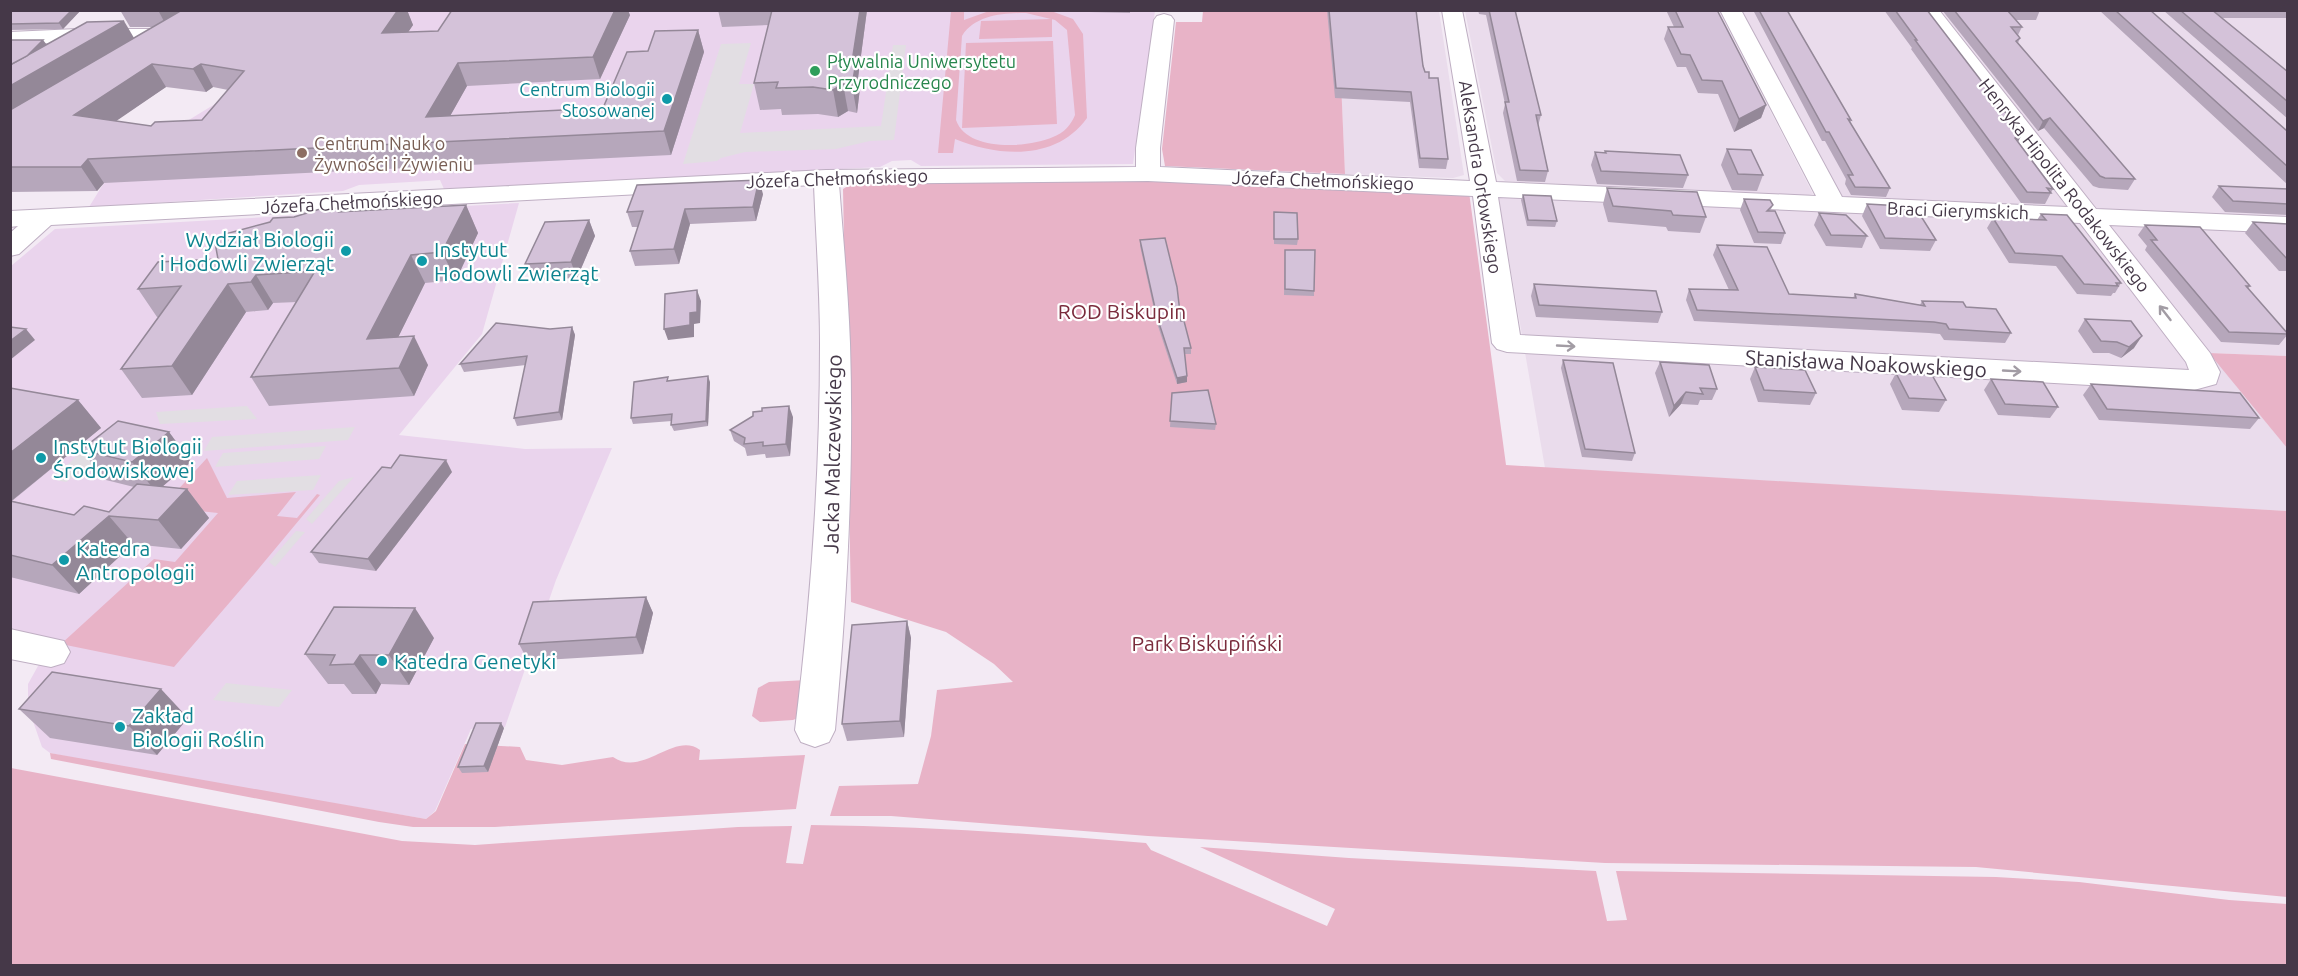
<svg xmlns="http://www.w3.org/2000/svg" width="2298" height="976" font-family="Ubuntu,sans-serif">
	<rect width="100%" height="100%" fill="#f3eaf4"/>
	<g fill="#eadcec">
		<polygon points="1338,11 1439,11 1464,175 1453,178 1345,174"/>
		<polygon points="1465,11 1719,11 1813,194 1801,197 1505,181 1497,173"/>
		<polygon points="1739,11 2287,11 2287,356 2210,353 2287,448 2287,511 1545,468 1497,191 1847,208"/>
	</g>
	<g fill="#ead4ed">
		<polygon points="372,11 1155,11 1133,164 921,166 911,160 892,161 880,167 444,189 440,180 427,181 359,185 343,191 89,207 115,165 323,38"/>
		<polygon points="519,203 482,334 399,435 525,449 612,448 556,580 505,727 471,729 435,811 426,819 118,767 50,753 42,747 28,707 28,684 38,666 58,644 11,634 11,266 55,229"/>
	</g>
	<g fill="#e8b3c7" fill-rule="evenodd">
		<path d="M992,10L1051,11L1073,19L1083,34L1087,118C1056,161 999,157 955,139L953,153H938L951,11H964V20ZM1026,13L1055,20L1067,30L1075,115C1071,125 1064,133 1053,137C1028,148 967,152 956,120L962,36C975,15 1003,13 1026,13Z"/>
		<polygon points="1203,11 1338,11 1345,174 1165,166 1162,149 1176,22 1202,22"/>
		<polygon points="1052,19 1052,37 979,39 981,21"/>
		<polygon points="1053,41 1057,124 962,128 966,43"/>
		<polygon points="1123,177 1469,192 1506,465 2287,511 2287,897 1976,867 1605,863 1148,836 891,816 830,816 839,786 918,784 931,736 937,690 1013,682 994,664 946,632 851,602 843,189 855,182"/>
		<polygon points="2209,353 2287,356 2287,448"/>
		<polygon points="207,458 227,498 296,492 277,516 297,518 317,494 320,495 255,573 174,667 61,644 154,559 175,562 218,513 162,507"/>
		<polygon points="807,680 800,717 793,720 760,722 752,716 758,688 769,682"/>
		<path d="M465,744L520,747L526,760L562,765L613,757C643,778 674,731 700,750L699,760L805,755L796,809L495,827H413L379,822L51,759L50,753L426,819L436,811Z"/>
		<path d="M11,768L402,841L475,845L738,827L792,826L786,863L803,864L811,825C923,826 1034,834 1146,843L1151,850L1327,926L1335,909L1200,847L1349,858L1596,871L1607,921L1627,920L1616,871L1996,877L2079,882L2229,900L2287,904V965H11Z"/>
	</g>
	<g fill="#e2dee3">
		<polygon points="751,43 739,84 754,84 740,133 881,126 893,45 906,45 894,140 870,141 836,149 745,152 721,158 717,161 683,164 721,44"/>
		<polygon points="247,406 257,419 160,424 156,412"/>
		<polygon points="355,427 348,440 204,451 212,437"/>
		<polygon points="105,432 125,436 92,464 66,482 51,479"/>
		<polygon points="326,446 319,459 215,467 223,453"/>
		<polygon points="321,475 313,490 228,495 237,481"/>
		<polygon points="354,477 312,524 306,519 339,481"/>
		<polygon points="296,531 305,532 275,567 269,562"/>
		<polygon points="226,683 292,690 279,707 213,700"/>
	</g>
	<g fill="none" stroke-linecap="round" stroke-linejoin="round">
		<defs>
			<g id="minor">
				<path d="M1442,10H1462L1496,182L1816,196L1720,10H1741L1842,197L2068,207L1918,10H1939L2096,209L2288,217V233L2109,225L2210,353L2220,372L2216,384L2194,390H2178L1507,352L1497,349L1492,343L1473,196L1148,181L839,184C843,237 848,290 850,343C854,472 847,602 835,730L829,742L815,747L801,742L795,730C811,602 820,473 820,344C820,291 816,238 814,185L51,225L19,254L10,256V233L18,226L10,227V211L826,170L1136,167V148L1154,20L1157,16L1164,14L1171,16L1174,20L1160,148V167L1470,181ZM1498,197L2080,223L2186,362L2189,370L1520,335Z"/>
				<polygon points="77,29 172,29 180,30 183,35 180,40 172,41 10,44 10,32"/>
				<polygon points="10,629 64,641 70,652 64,663 51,667 10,659"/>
			</g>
		</defs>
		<use href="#minor" stroke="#bfafc3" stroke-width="2"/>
		<use href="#minor" fill="#fff" fill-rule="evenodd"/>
	</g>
	<g fill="#b6a7bb" fill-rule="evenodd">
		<polygon points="10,10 81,10 63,29 10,30"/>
		<path d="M120,10H407L413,25L408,32L438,31L630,15L600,79L467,86L450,116L603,108L648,51L698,30L704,52L671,155L104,183L97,191L10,192V40L46,45L134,38L153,27H130ZM166,87L206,92L213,87L228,90L202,120L151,126L115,121Z"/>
		<polygon points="718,10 867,10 858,78 860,88 857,113 848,111 838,117 818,114 782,115 781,109 760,110 754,83 769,25 722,27"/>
		<polygon points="1089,10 1130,10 1130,13 1089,12"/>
		<polygon points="1327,10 1416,10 1423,66 1448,159 1446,169 1419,168 1410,102 1335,98"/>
		<polygon points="1478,10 1515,10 1541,115 1538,126 1548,171 1545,182 1517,181 1503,113 1505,104 1486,15 1479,14"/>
		<polygon points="1666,10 1717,10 1766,105 1761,118 1734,132 1718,94 1698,93 1686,67 1677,67 1664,39 1668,27 1674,27"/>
		<polygon points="1753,10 1787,10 1851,120 1850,123 1890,188 1886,197 1851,195 1845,184 1846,179 1825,141 1822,141"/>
		<polygon points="1884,10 1927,10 2018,142 2053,189 2045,204 2021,203 1911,49 1912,48"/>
		<polygon points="1942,10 2040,10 2036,20 2015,20 2022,27 2018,35 2020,38 2018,43 2135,179 2128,190 2099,188 2093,186 2044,128 2038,131"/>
		<polygon points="2099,10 2150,10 2286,130 2288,131 2288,185"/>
		<polygon points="2163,10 2288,10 2288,18 2221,18 2288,72 2288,119"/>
		<polygon points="1727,149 1763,175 1757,191 1732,190 1721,165"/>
		<polygon points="1605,151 1688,175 1683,188 1597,184 1591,165 1595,152 1604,153"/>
		<polygon points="2219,186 2288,189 2288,215 2225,212 2212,197"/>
		<polygon points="1607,188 1706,217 1700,233 1668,231 1666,227 1608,222 1603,204"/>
		<polygon points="763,194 756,221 690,224 679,264 635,266 630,251 638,227 632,227 627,212"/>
		<polygon points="1523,195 1557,221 1555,227 1527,226 1521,200"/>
		<polygon points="1744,199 1773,205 1770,211 1785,233 1781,244 1754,243 1740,210"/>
		<polygon points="1867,204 1907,212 1936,240 1930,251 1880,249 1862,216"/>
		<polygon points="466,205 478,233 456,280 425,283 398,337 428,365 414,396 269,406 251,377 297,302 273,303 268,310 246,312 192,395 142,398 121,369 159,317 157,317 138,289 218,259 294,217 344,212"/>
		<polygon points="1274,212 1298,239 1297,245 1274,244"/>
		<polygon points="1819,213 1867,236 1862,248 1826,246 1814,225"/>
		<polygon points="2041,214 2121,283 2115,293 2113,293 2111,296 2077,294 2056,266 2009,263 1987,228 1993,218 2037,220"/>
		<polygon points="589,220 595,236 577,278 532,280 525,264"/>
		<polygon points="2253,222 2288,224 2288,271 2279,271 2245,233"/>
		<polygon points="2145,225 2250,286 2248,289 2288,334 2279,345 2221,342 2145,250 2147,246 2138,235"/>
		<polygon points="1140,240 1181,321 1191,348 1191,354 1185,354 1187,382 1177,384 1157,323 1140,246"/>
		<polygon points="1717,245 1789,294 1853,298 1855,294 1920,305 1922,301 1966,307 2011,333 2005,343 1944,340 1940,334 1929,333 1694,321 1686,300 1689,289 1729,290 1713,255"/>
		<polygon points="1285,250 1314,291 1314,296 1284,295"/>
		<polygon points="1534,284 1662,312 1658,323 1536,317 1531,296"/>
		<polygon points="2085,319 2134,348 2121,358 2109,353 2093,353 2078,331"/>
		<polygon points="572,327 575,335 562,420 517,426 514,418 526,365 464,372 460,364 550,329"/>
		<polygon points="1563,360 1635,453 1632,461 1582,457 1561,368"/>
		<polygon points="1660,362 1717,389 1712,400 1700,400 1698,405 1681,404 1669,417 1655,373"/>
		<polygon points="1755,367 1816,393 1810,405 1758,402 1750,379"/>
		<polygon points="1896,373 1946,400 1939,412 1902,410 1890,384"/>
		<polygon points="1991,379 2058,407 2050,418 1998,415 1984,390"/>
		<polygon points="669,381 710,382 708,426 674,431 671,425 672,421 633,424 631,418"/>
		<polygon points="2091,384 2259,418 2250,429 2099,420 2083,395"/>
		<polygon points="10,388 78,400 101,428 12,501 74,515 109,512 134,487 106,480 81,450 169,432 191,462 162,487 187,489 209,518 181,549 133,544 79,594 10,577"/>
		<polygon points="1172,393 1216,424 1215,430 1170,427"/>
		<polygon points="793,417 790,456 766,458 765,454 747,456 745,448 734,441 730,430"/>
		<polygon points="452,472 376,571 319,563 311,552"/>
		<polygon points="646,597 653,613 643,654 528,661 519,644"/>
		<polygon points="907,621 911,638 904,737 847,741 842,724"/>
		<polygon points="434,638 409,685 381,684 376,694 352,694 344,684 328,684 305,654"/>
		<polygon points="19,709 188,718 157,755 50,738"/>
		<polygon points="504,728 488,772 462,773 458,767"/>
	</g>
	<g fill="#948898">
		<polygon points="72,10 81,10 63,29 59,23"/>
		<polygon points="158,10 194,10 167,27"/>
		<polygon points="398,10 407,10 413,25 392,56 382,33"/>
		<polygon points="615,10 628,10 630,15 600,79 593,57"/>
		<polygon points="860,10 867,10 858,78 860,88 857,113 852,86 852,62"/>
		<polygon points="124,21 137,43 10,118 10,86"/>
		<polygon points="698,30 704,52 671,155 664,131"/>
		<polygon points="43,40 47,45 10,72"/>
		<polygon points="458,63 467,86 436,141 426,117"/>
		<polygon points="152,64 166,87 90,139 74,115"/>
		<polygon points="201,64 213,87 206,92 193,69"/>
		<polygon points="843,84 848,111 838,117 833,90"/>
		<polygon points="1766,105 1761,118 1734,132 1739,119"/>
		<polygon points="2050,118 2044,128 2038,131 2043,121"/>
		<polygon points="2022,134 2017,144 2015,138"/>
		<polygon points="88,159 104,183 97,191 81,167"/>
		<polygon points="759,180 763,194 756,221 753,207"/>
		<polygon points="466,205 478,233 456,280 442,252"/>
		<polygon points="685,209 690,224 679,264 674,249"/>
		<polygon points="589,220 595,236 577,278 571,262"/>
		<polygon points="411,255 425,283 383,368 367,339"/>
		<polygon points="256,275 273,303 268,310 251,282"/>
		<polygon points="228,284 246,312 192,395 172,366"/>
		<polygon points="697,290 701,301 700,323 694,324 694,337 668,340 664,329 690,313"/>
		<polygon points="572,327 575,335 562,420 559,412"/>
		<polygon points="26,329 35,340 10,360 10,341"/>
		<polygon points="414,336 428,365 414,396 399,368"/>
		<polygon points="2142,336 2134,348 2121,358 2129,347"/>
		<polygon points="708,376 710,382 708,426 706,421"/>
		<polygon points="1187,376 1187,382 1177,384 1177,378"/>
		<polygon points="1686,392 1681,404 1669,417 1674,406"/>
		<polygon points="78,400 101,428 10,502 10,453"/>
		<polygon points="789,406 793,417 790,456 786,444"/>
		<polygon points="169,432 191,462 156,492 132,462"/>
		<polygon points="446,460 452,472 376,571 368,559"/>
		<polygon points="187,489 209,518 181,549 158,520"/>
		<polygon points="109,516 133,544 79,594 52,565"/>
		<polygon points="646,597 653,613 643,654 636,637"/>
		<polygon points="415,608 434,638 409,685 389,655"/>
		<polygon points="907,621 911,638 904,737 900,721"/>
		<polygon points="360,655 381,684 376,694 354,664"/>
		<polygon points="161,689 188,718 157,755 129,726"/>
		<polygon points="501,723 504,728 488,772 484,766"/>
	</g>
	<g fill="#d4c2d9" stroke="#948898" stroke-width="1.5" fill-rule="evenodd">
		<polygon points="10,10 72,10 59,23 10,24"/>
		<path d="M182,10H398L382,33L438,31L452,10H615L593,57L458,63L426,117L603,108L627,52L648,51L655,31L698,30L664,131L88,159L81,167H10V110ZM152,64L193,69L201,64L244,71L202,120L155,122L151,126L74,115Z"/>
		<polygon points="772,10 860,10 852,62 856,62 852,86 843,84 833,90 813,87 776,88 778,82 754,83"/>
		<polygon points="1329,10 1416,10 1423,66 1425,72 1429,72 1429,78 1438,78 1448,159 1420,158 1411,92 1336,88"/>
		<polygon points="1489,10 1515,10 1541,115 1536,115 1548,171 1520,170 1505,102 1509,102"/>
		<polygon points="1675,10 1717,10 1766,105 1739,119 1722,81 1702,80 1690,55 1681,54 1668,27 1683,27"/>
		<polygon points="1759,10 1787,10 1851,120 1848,119 1890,188 1855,187 1848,175 1853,175 1829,132 1826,132"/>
		<polygon points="1895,10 1927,10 2022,134 2015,138 2053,189 2047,188 2051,193 2027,192 1915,40 1917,40"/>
		<polygon points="1954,10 2007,10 2022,27 2011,27 2020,38 2016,41 2135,179 2105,178 2100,176 2050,118 2043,121"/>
		<polygon points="2115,10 2150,10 2286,130 2288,131 2288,167"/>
		<polygon points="2180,10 2212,10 2288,72 2288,102"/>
		<polygon points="124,21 10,86 10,65 87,22"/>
		<polygon points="10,40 43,40 27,56 10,65"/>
		<polygon points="1727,149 1751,150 1763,175 1738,174"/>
		<polygon points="1605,151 1680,155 1688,175 1601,171 1595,152 1606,153"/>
		<polygon points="759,180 753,207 685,209 674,249 630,251 643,211 627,212 637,185"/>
		<polygon points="2219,186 2288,189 2288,204 2233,201"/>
		<polygon points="1607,188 1697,192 1706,217 1673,215 1671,211 1613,206"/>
		<polygon points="1523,195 1551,196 1557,221 1528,220"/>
		<polygon points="1744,199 1770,200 1773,205 1767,211 1775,211 1785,233 1758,232"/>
		<polygon points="1867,204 1903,206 1907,212 1919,213 1936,240 1885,238"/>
		<polygon points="466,205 442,252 411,255 367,339 414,336 399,368 251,377 315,271 256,275 251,282 228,284 172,366 121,369 181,286 138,289 158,262 218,259 214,237 270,222 273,218 294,217 320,209 342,208 339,212"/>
		<polygon points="1274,212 1297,213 1298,239 1274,239"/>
		<polygon points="1819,213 1846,215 1867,236 1831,235"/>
		<polygon points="2041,214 2067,215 2121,283 2116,283 2118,286 2084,284 2062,256 2015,253 1993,218 2046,220"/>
		<polygon points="589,220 571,262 525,264 545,222"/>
		<polygon points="2253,222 2288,224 2288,260"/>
		<polygon points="2145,225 2200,227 2250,286 2246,286 2288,334 2229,332 2151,240 2157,240"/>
		<polygon points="1165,238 1177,287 1181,321 1184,321 1191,348 1184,348 1187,376 1177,378 1157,317 1140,240"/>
		<polygon points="1717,245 1767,247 1789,294 1856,298 1855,294 1925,306 1922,301 1963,302 1966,307 1996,309 2011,333 1949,329 1946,324 1934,322 1697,310 1689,289 1738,290"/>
		<polygon points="1285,250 1315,250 1314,291 1285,289"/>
		<polygon points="1534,284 1656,291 1662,312 1539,305"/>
		<polygon points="697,290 697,312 690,313 690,325 664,329 665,294"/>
		<polygon points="2085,319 2131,321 2142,336 2129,347 2117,342 2101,341"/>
		<polygon points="496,323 550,329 572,327 559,412 514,418 527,356 460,364"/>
		<polygon points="10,327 26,329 10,341"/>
		<polygon points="1563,360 1613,363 1635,453 1585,449"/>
		<polygon points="1660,362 1709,365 1717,389 1700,388 1703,394 1686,392 1674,406"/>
		<polygon points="1755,367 1805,370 1816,393 1764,390"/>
		<polygon points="1896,373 1932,375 1946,400 1909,398"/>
		<polygon points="708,376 706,421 671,425 672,414 631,418 634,382 668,377 667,381"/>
		<polygon points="1991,379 2043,382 2058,407 2005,404"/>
		<polygon points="2091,384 2240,393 2259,418 2107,409"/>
		<polygon points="10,388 78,400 10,453"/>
		<polygon points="1208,390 1216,424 1170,421 1172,393"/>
		<polygon points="789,406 786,444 763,446 763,442 744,444 745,438 730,430 753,416 753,412 762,411 762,408"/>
		<polygon points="118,421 169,432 132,462 81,450"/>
		<polygon points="400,455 446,460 368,559 311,552 382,467 391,468"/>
		<polygon points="137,484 187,489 158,520 109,516 52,565 10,555 10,501 74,515 84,506 109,512"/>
		<polygon points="646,597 636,637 519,644 533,602"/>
		<polygon points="334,607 415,608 389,655 360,655 354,664 330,665 335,655 305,654"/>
		<polygon points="907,621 900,721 842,724 852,625"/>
		<polygon points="52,672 161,689 129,726 19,709"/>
		<polygon points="476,723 501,723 484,766 458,767"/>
	</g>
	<defs><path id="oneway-shaft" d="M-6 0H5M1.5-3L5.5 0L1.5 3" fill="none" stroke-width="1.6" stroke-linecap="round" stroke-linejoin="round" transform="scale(1.5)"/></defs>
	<g stroke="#a29ca4">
		<use href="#oneway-shaft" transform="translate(2165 313) rotate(-128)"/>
		<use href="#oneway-shaft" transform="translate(1566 346) rotate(3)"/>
		<use href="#oneway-shaft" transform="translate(2012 371) rotate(3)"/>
	</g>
	<circle fill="#2e9e5b" stroke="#fff" stroke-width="2" cx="815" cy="71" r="6"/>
	<g fill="#0f9aa8" stroke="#fff" stroke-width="2">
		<circle cx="667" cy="99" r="6"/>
		<circle cx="346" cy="251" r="6"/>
		<circle cx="422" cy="261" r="6"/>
		<circle cx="41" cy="458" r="6"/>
		<circle cx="64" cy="560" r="6"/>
		<circle cx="382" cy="661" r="6"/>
		<circle cx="120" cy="727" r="6"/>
	</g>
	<circle fill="#8d6e63" stroke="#fff" stroke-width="2" cx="302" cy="153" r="6"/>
	<g text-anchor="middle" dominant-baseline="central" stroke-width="4.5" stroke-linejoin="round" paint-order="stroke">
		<g font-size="18" fill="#27864d" stroke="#fff" text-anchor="start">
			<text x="827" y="61">Pływalnia Uniwersytetu<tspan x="827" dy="21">Przyrodniczego</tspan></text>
		</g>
		<g font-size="18" fill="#0d838f" stroke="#fff" text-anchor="end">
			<text x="655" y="89">Centrum Biologii<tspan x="655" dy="21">Stosowanej</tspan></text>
		</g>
		<g font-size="18" fill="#785e54" stroke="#fff" text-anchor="start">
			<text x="314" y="143">Centrum Nauk o<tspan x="314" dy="21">Żywności i Żywieniu</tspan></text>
		</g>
		<g font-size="18" fill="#453848" stroke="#fff">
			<text transform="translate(1481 177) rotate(81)">Aleksandra Orłowskiego</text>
			<text transform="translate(837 178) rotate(-2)">Józefa Chełmońskiego</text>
			<text transform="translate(1323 180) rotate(2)">Józefa Chełmońskiego</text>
			<text transform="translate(2065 185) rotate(52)">Henryka Hipolita Rodakowskiego</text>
			<text transform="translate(352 202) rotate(-3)">Józefa Chełmońskiego</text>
			<text transform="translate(1958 210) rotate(2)">Braci Gierymskich</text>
		</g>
		<g font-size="21" fill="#0d838f" stroke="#fff" text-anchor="start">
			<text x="334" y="239" text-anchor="end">Wydział Biologii<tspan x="334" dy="24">i Hodowli Zwierząt</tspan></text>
			<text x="434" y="249">Instytut<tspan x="434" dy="24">Hodowli Zwierząt</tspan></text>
			<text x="53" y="446">Instytut Biologii<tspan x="53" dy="24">Środowiskowej</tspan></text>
			<text x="76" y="548">Katedra<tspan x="76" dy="24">Antropologii</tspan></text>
			<text x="394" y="661">Katedra Genetyki</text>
			<text x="132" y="715">Zakład<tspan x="132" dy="24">Biologii Roślin</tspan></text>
		</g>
		<g font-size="21" fill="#7a2b3c" stroke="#fff">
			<text x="1122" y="311">ROD Biskupin</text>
			<text x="1207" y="643">Park Biskupiński</text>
		</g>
		<g font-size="21" fill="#453848" stroke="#fff">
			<text transform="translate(1866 363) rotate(3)">Stanisława Noakowskiego</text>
			<text transform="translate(832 454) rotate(-89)">Jacka Malczewskiego</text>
		</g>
	</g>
	<rect width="2298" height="976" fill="none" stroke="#453848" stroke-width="24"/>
</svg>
